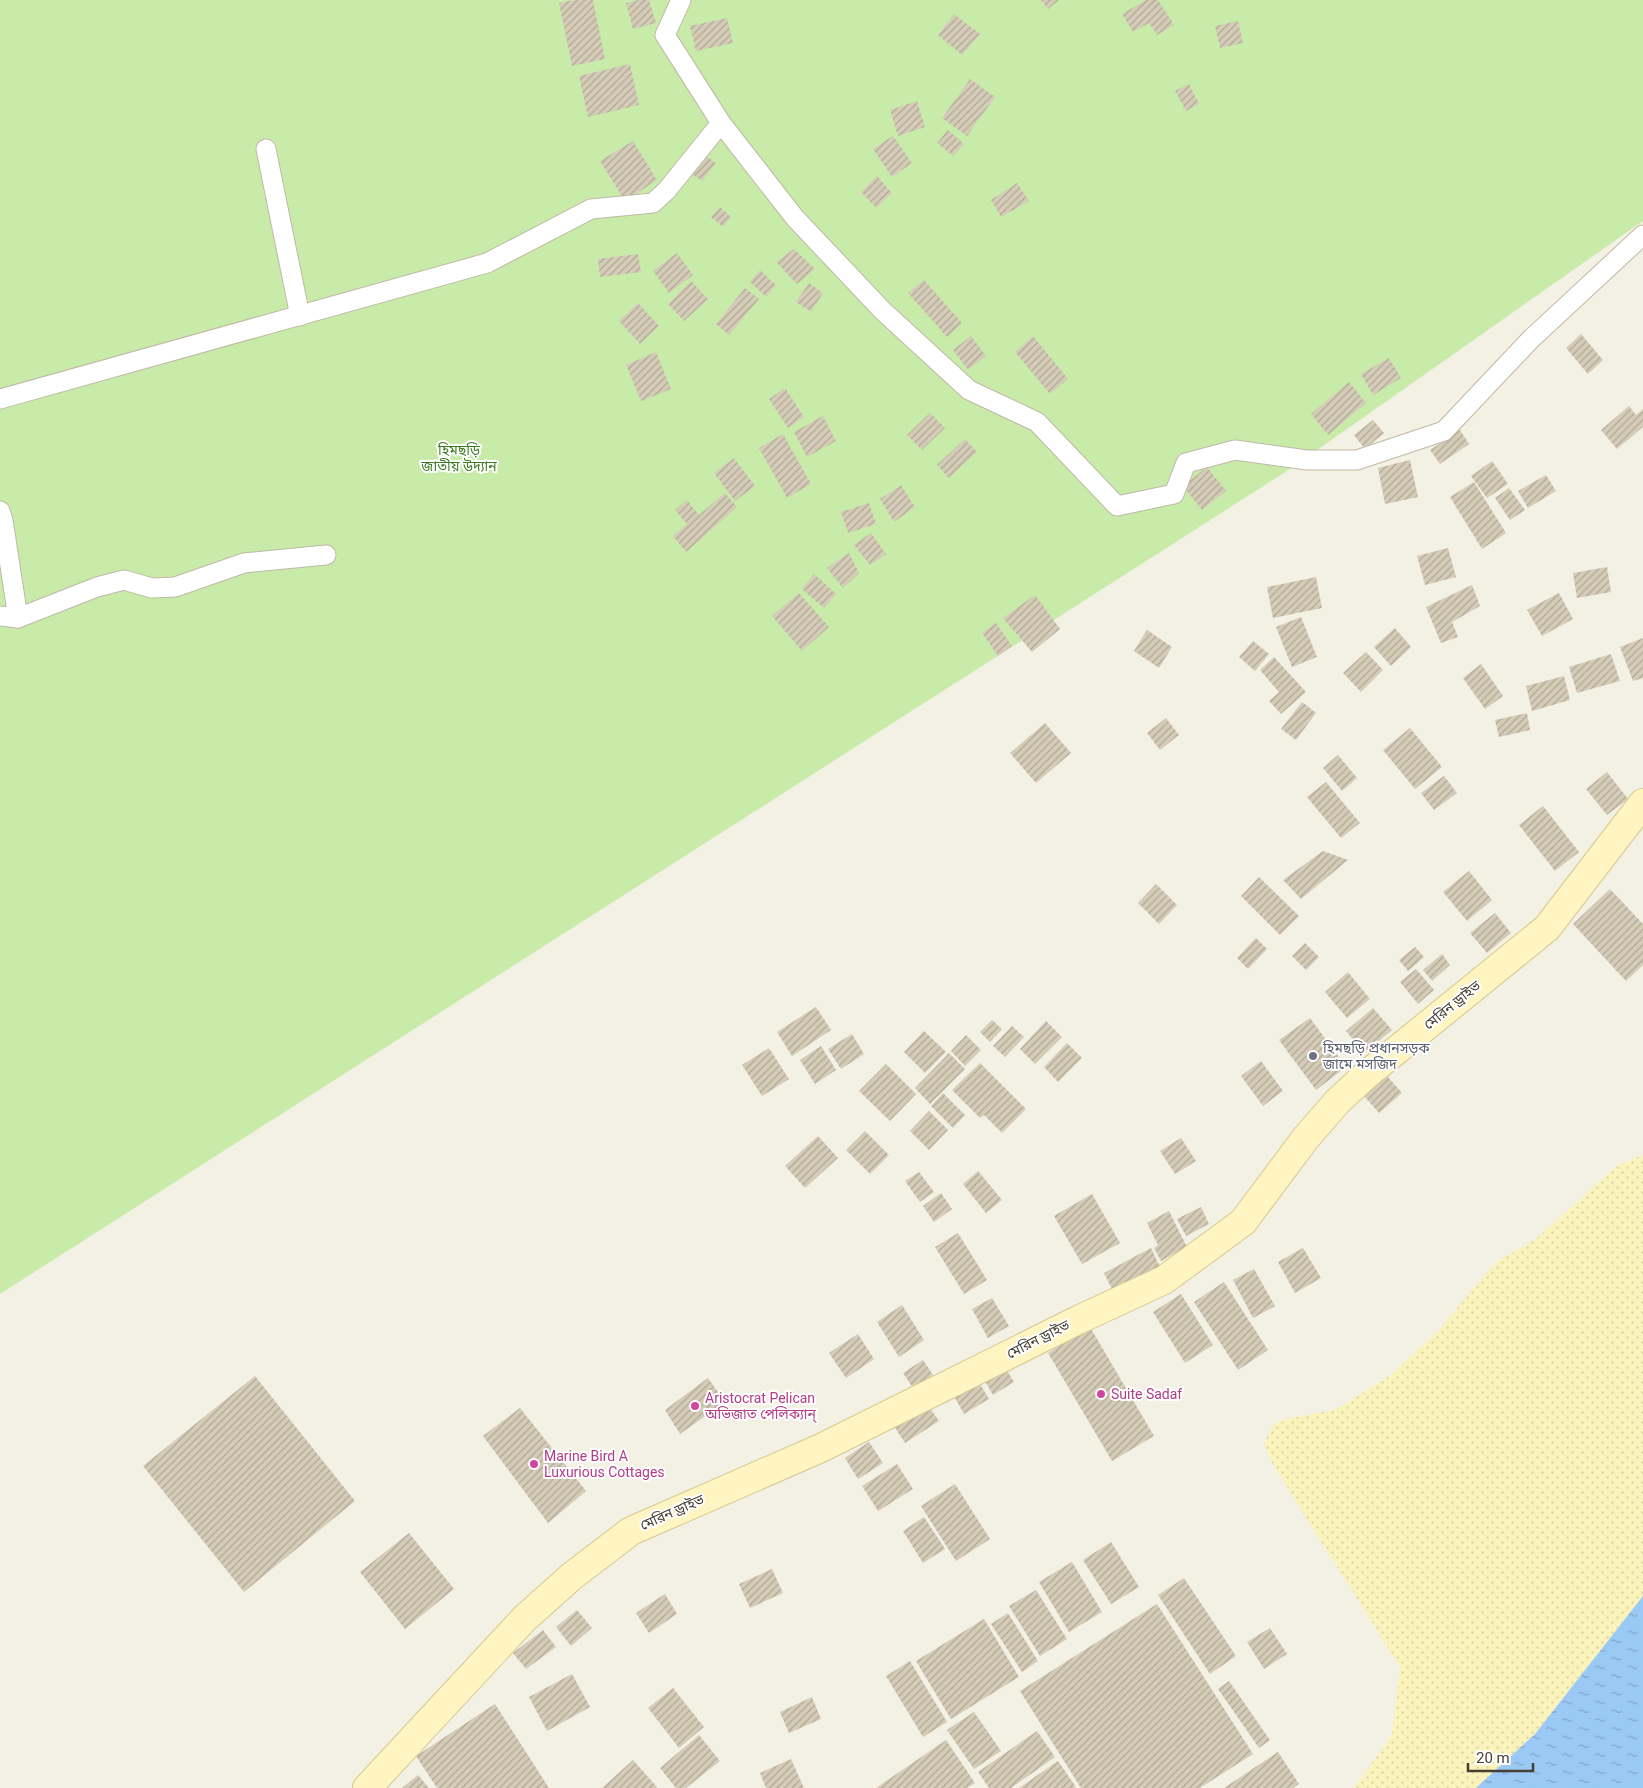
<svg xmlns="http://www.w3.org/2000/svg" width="1643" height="1788" font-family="Roboto,'Noto Sans Bengali',sans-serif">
	<defs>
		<pattern id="sand-dots" width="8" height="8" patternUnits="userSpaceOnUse" patternTransform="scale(1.25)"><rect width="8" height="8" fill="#fbf3bc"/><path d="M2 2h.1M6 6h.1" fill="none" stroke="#d8d1a2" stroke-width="1.8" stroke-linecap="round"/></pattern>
		<pattern id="water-ripples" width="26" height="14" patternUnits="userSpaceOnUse" patternTransform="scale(1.25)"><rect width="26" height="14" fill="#9bc9f5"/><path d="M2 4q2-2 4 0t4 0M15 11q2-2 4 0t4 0" fill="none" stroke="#80a5c7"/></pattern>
		<pattern id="building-hatch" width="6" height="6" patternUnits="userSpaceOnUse" patternTransform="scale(1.25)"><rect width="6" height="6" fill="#d5ccb8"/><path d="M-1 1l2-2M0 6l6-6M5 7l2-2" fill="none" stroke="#afa796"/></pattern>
	</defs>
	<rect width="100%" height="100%" fill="#f3f0e4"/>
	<polygon fill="url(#sand-dots)" points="1643,1155 1643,1596 1535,1734 1476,1788 1352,1788 1357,1784 1392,1735 1400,1667 1272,1463 1264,1444 1272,1427 1282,1420 1337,1409 1392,1374 1437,1332 1496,1262 1536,1239 1618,1165"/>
	<polygon fill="#c8eba9" points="0,0 1643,0 1643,221 1290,469 0,1294"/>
	<polygon fill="url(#water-ripples)" points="1643,1596 1643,1788 1476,1788 1535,1734"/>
	<g fill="url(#building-hatch)">
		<polygon points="574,0 593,0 605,59 572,66 559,3"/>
		<polygon points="638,0 649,0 656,23 633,29 626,3"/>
		<polygon points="1041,0 1059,0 1048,9"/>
		<polygon points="1146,0 1158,0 1174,25 1157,35 1149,23 1133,32 1122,14"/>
		<polygon points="954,14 980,34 962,55 938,35"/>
		<polygon points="727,18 733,43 696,51 690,26"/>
		<polygon points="1238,21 1243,43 1220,48 1215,26"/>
		<polygon points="630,64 639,105 588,117 579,76"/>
		<polygon points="970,79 995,97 967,136 942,118"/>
		<polygon points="1189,84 1199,104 1186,111 1175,91"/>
		<polygon points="917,101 925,127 898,136 890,110"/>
		<polygon points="948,130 964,144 953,156 937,143"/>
		<polygon points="893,136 912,163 892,177 873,149"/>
		<polygon points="633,141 657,180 625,201 600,161"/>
		<polygon points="696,148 716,163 702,181 682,167"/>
		<polygon points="877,176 892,193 876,208 861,192"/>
		<polygon points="1017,183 1029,201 1001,217 991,200"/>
		<polygon points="720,207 731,217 723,227 711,217"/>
		<polygon points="794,249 815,269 797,284 776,262"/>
		<polygon points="677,253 693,275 669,293 653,271"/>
		<polygon points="638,254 641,272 600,277 598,259"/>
		<polygon points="760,270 776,285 766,297 750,282"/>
		<polygon points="924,280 962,323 947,337 908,293"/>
		<polygon points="691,281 708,299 684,321 668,304"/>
		<polygon points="809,283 823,293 811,312 796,302"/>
		<polygon points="745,288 759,299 729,335 716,324"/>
		<polygon points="638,303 659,326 640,344 619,321"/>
		<polygon points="1581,334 1603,360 1588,374 1566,348"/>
		<polygon points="971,336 986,356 968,370 953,350"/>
		<polygon points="1033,336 1068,379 1050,394 1015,352"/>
		<polygon points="656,352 671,389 641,401 626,365"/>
		<polygon points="1389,358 1401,378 1373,395 1361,374"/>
		<polygon points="1349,382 1366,403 1328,435 1311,414"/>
		<polygon points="785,388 804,417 788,428 769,399"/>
		<polygon points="1629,406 1636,415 1643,409 1643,427 1617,449 1601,430"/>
		<polygon points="930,413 945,428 922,450 907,435"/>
		<polygon points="823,416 836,441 807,457 794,432"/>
		<polygon points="1373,420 1384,433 1365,449 1354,435"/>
		<polygon points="1460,430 1469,444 1440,464 1430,450"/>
		<polygon points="783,434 811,484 787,498 759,448"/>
		<polygon points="965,439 977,452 949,478 937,465"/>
		<polygon points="734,458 755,486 735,501 714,473"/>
		<polygon points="1410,460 1418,497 1385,504 1378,468"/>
		<polygon points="1492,461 1508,484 1487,498 1471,476"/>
		<polygon points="1207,467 1226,491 1202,510 1183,486"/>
		<polygon points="1546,475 1556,491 1528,508 1518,491"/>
		<polygon points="1474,482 1506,533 1482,549 1450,497"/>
		<polygon points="901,485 915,507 894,522 880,499"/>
		<polygon points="1509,488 1525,510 1510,520 1495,498"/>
		<polygon points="725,493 737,507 686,552 673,536 687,524 675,510 687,500 699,515"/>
		<polygon points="869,503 876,524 848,533 841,512"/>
		<polygon points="871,533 886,554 870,565 854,545"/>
		<polygon points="1448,548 1456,577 1425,585 1417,556"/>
		<polygon points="849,553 859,573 843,588 827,568"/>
		<polygon points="1607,567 1611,592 1577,598 1573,573"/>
		<polygon points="814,574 836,594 824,608 802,589"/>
		<polygon points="1316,577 1322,608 1273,618 1267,587"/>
		<polygon points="1472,585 1480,606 1452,622 1458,637 1441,643 1426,607"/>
		<polygon points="799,593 829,627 802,651 772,616"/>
		<polygon points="1559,593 1573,619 1542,636 1527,610"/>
		<polygon points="1035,595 1060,629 1032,652 1003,618"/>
		<polygon points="1301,617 1317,657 1292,667 1276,627"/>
		<polygon points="996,623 1012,646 998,656 982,633"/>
		<polygon points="1395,628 1411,647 1391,666 1374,647"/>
		<polygon points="1147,630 1172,647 1159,668 1134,651"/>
		<polygon points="1643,638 1643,678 1633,681 1620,647"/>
		<polygon points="1253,641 1269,654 1255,671 1239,657"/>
		<polygon points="1366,652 1383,670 1361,692 1343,673"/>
		<polygon points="1611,654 1620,681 1577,693 1569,667"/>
		<polygon points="1274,657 1306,692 1281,714 1269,701 1279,692 1260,670"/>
		<polygon points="1481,664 1503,696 1485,709 1463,678"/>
		<polygon points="1564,676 1570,700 1532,711 1526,686"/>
		<polygon points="1302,702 1316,713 1296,740 1281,729"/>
		<polygon points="1527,713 1530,730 1499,737 1495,720"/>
		<polygon points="1166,718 1179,735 1160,750 1147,733"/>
		<polygon points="1045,723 1071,753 1036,783 1010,753"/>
		<polygon points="1410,728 1442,767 1415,789 1383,750"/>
		<polygon points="1338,755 1357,778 1342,791 1323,768"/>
		<polygon points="1607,772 1628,799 1607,815 1586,789"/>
		<polygon points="1444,776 1457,793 1434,810 1421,793"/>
		<polygon points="1326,782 1360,823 1341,838 1307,797"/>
		<polygon points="1543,806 1579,852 1555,871 1519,825"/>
		<polygon points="1323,851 1348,860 1301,899 1283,880"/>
		<polygon points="1469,871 1492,900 1467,921 1443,892"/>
		<polygon points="1259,877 1299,916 1280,935 1241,896"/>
		<polygon points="1156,884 1177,905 1159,924 1138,903"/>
		<polygon points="1610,889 1643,924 1643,965 1626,981 1573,924"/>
		<polygon points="1495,913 1511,933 1487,953 1470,933"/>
		<polygon points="1256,938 1267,949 1248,969 1237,958"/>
		<polygon points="1305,943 1319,957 1306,970 1292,956"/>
		<polygon points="1415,947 1424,957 1408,971 1399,960"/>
		<polygon points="1442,954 1450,965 1432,981 1423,970"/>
		<polygon points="1416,969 1434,990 1418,1004 1400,982"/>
		<polygon points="1348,972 1370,999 1347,1018 1325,992"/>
		<polygon points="816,1007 831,1030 792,1056 777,1032"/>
		<polygon points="1373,1008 1392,1030 1364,1053 1346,1031"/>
		<polygon points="1310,1018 1346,1067 1316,1090 1279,1040"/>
		<polygon points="992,1020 1002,1029 990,1042 980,1032"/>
		<polygon points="1046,1021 1062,1037 1035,1064 1020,1049"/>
		<polygon points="1012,1026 1024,1037 1005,1057 993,1046"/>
		<polygon points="924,1031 946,1052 925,1073 904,1052"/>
		<polygon points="852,1034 864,1054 841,1069 828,1049"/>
		<polygon points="966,1035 981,1050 965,1066 951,1051"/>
		<polygon points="1067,1043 1082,1058 1058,1082 1044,1067"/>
		<polygon points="821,1046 836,1070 815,1084 800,1060"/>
		<polygon points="769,1048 789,1079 762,1096 742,1065"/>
		<polygon points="949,1053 965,1069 930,1104 915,1088"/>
		<polygon points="1261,1061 1283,1091 1263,1106 1241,1076"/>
		<polygon points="980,1063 1026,1109 1002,1133 984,1115 980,1118 952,1090"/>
		<polygon points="886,1064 916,1094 890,1121 859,1091"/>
		<polygon points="1387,1076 1402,1093 1379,1113 1364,1096"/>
		<polygon points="943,1093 965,1115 953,1128 931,1106"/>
		<polygon points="929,1111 948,1130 929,1150 910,1131"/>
		<polygon points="865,1131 889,1155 870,1174 846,1150"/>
		<polygon points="818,1136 838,1158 805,1188 785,1166"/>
		<polygon points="1181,1138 1196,1161 1175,1174 1160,1151"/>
		<polygon points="978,1171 1002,1200 986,1213 963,1184"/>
		<polygon points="919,1172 934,1192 920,1202 905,1181"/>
		<polygon points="941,1193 952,1209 934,1222 923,1206"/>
		<polygon points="1092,1194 1120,1243 1082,1264 1054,1216"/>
		<polygon points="1201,1207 1209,1224 1186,1236 1177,1219"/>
		<polygon points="1169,1211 1187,1247 1161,1261 1154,1248 1158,1245 1147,1223"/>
		<polygon points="958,1233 987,1280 964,1294 935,1247"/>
		<polygon points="1151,1248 1160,1267 1113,1291 1104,1273"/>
		<polygon points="1303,1248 1321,1278 1295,1293 1278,1262"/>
		<polygon points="1254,1269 1275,1306 1253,1318 1233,1280"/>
		<polygon points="1224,1282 1268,1350 1238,1370 1194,1302"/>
		<polygon points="1181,1294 1213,1345 1185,1363 1153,1312"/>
		<polygon points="992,1298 1009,1326 988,1338 972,1309"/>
		<polygon points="902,1305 924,1340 899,1357 877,1322"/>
		<polygon points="1090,1327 1154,1436 1112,1461 1048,1353"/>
		<polygon points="858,1334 874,1359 846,1378 829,1353"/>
		<polygon points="923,1360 933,1375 913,1388 903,1373"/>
		<polygon points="1006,1369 1014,1382 993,1395 985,1381"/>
		<polygon points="255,1376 355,1501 244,1592 143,1466"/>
		<polygon points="708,1378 725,1402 680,1434 665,1410"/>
		<polygon points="980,1384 989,1399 964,1414 955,1398"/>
		<polygon points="927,1404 939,1421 905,1443 894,1426"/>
		<polygon points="520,1408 586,1491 548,1523 483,1436"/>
		<polygon points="869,1442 883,1463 858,1479 845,1458"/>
		<polygon points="897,1464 913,1489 878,1511 862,1486"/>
		<polygon points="955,1484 990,1539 956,1561 921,1506"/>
		<polygon points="924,1517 945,1549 923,1563 903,1531"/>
		<polygon points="409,1533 454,1589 405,1629 360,1572"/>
		<polygon points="1111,1542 1139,1587 1111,1604 1083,1560"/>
		<polygon points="1072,1562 1102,1612 1069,1632 1039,1582"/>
		<polygon points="772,1569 783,1593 750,1608 739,1584"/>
		<polygon points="1184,1578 1236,1656 1210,1674 1158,1595"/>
		<polygon points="1036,1590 1067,1639 1040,1656 1009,1606"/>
		<polygon points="665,1594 677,1614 649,1633 636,1613"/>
		<polygon points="1157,1604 1253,1754 1200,1788 1081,1788 1020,1691"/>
		<polygon points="577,1610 592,1628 571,1646 556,1627"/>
		<polygon points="1008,1613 1038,1661 1022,1672 991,1624"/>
		<polygon points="984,1619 1019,1677 951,1719 916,1661"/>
		<polygon points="1270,1628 1287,1654 1264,1669 1247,1642"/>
		<polygon points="543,1630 556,1647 526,1669 513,1653"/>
		<polygon points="910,1661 947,1722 923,1737 886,1676"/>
		<polygon points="572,1674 590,1707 547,1731 529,1697"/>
		<polygon points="1229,1681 1270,1740 1259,1748 1218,1689"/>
		<polygon points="673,1688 704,1727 679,1748 648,1708"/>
		<polygon points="812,1697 821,1719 789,1733 780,1712"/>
		<polygon points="495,1704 549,1788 437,1788 416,1756"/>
		<polygon points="974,1712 1001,1751 974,1769 947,1730"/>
		<polygon points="1037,1731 1055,1757 1011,1788 989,1788 978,1772"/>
		<polygon points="699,1735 720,1761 686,1788 676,1788 660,1768"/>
		<polygon points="946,1740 975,1783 967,1788 876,1788"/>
		<polygon points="1278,1752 1299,1784 1293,1788 1224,1788"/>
		<polygon points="791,1759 804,1788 766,1788 760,1773"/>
		<polygon points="633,1760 657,1787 656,1788 602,1788"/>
		<polygon points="1058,1761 1076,1787 1074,1788 1019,1788"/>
		<polygon points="418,1775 429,1788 402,1788"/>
	</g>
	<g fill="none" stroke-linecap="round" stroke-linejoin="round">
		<defs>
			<g id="minor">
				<polyline points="681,0 665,35 721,123 795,218 883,311 969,390 1037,422 1117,506 1174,494 1186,463 1235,450 1307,460 1357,460 1444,431 1531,339 1643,235"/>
				<polyline points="266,149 300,316"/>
				<polyline points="0,399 487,263 591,209 653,203 667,190 721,123"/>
				<polyline points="0,511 3,520 18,618"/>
				<polyline points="0,616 18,618 97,587 124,580 152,588 175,587 244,563 326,555"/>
			</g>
			<polyline id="secondary" points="367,1788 524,1619 572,1576 631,1531 821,1448 1078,1320 1164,1280 1243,1222 1305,1139 1337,1102 1366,1075 1547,928 1643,803"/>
		</defs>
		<use href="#minor" stroke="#bfb8a6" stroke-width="21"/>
		<use href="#secondary" stroke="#d6c990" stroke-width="30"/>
		<use href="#minor" stroke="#fff" stroke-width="19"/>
		<use href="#secondary" stroke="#fff5c2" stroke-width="28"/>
	</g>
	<circle fill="#6b7280" stroke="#fff" stroke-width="2" cx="1313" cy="1056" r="5"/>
	<g fill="#d1479c" stroke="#fff" stroke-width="2">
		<circle cx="1101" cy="1394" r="5"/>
		<circle cx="695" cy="1406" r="5"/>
		<circle cx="534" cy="1464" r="5"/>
	</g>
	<g text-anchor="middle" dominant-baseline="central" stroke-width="4" stroke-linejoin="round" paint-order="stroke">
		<g font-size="14" fill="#3d7b23" stroke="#fff">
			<text x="459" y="450">হিমছড়ি<tspan x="459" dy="16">জাতীয় উদ্যান</tspan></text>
		</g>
		<g font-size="14" fill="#454033" stroke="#fff">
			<text transform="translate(1452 1005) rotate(-39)">মেরিন ড্রাইভ</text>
			<text transform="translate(1038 1339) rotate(-27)">মেরিন ড্রাইভ</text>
			<text transform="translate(672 1512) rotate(-24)">মেরিন ড্রাইভ</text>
		</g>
		<g font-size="14" fill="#5b616d" stroke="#fff" text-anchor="start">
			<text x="1323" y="1048">হিমছড়ি প্রধানসড়ক<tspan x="1323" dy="16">জামে মসজিদ</tspan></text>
		</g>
		<g font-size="14" fill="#b23c85" stroke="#fff" text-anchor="start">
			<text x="1111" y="1394">Suite Sadaf</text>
			<text x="705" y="1398">Aristocrat Pelican<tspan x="705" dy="16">অভিজাত পেলিক্যান্</tspan></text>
			<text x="544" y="1456">Marine Bird A<tspan x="544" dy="16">Luxurious Cottages</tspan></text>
		</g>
	</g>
	<path d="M1468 1763v8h65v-8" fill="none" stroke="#454033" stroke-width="2.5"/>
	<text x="1476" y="1763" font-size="15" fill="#454033" stroke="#ffffff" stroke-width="4" paint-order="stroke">20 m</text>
</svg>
